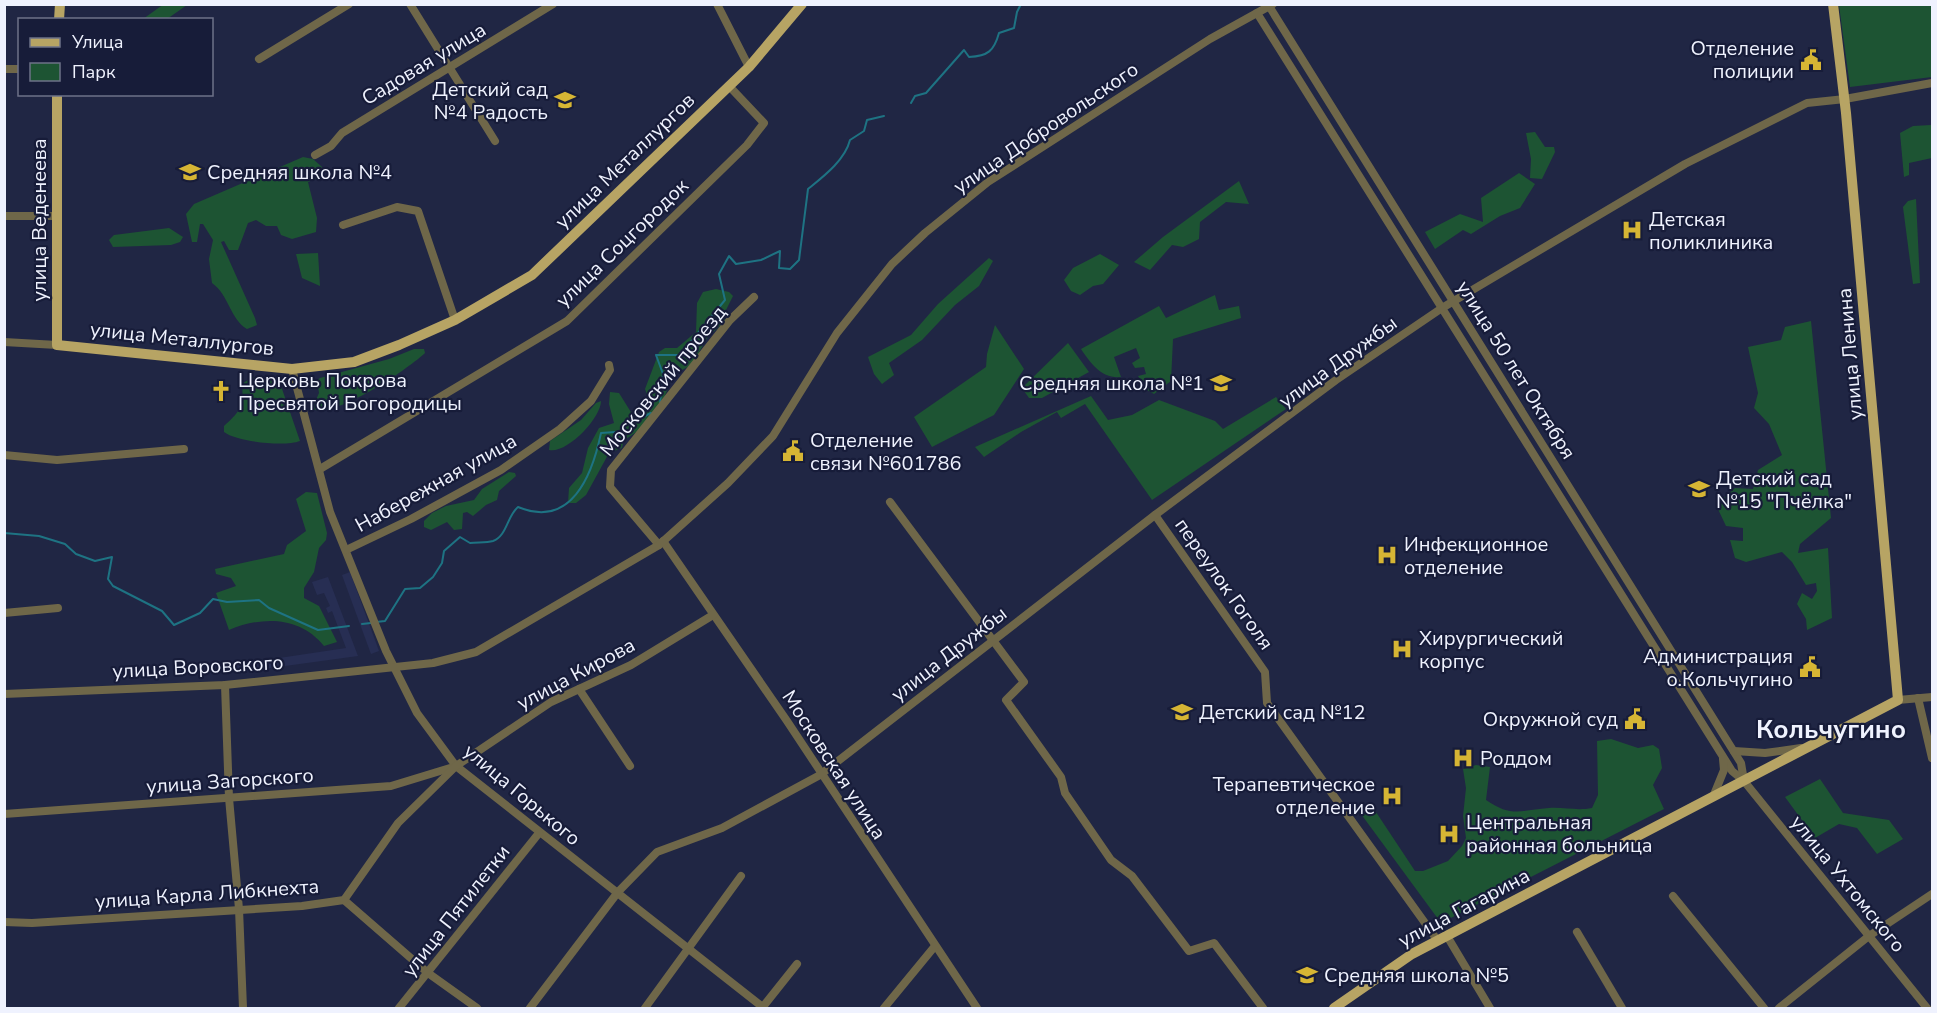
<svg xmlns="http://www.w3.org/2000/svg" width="1937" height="1013" font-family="'Nunito Sans',sans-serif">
	<rect width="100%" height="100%" fill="#202644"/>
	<g fill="#272e53">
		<polygon points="350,572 379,651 371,654 342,575"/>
		<polygon points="328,577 358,656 234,673 233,665 346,648 332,611 328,613 326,608 330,606 324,593 317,595 312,582"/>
	</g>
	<g fill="#1d5433">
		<polygon points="164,4 187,5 167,19 143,19"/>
		<polygon points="1839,5 1932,5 1932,77 1850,87"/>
		<polygon points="1931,125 1932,158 1909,163 1909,175 1904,177 1900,133 1913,126"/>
		<polygon points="1535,132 1545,147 1554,147 1555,152 1542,179 1530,178 1531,159 1526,133"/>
		<path d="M303,157L313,159L322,167L320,177L308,182L317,218L316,232L292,239L281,235L277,226H266L256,220L248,223L238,250H229L224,241L221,242L255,318L257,325L247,329C230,319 229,295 212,283L209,259L213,240L203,224H200L197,242H192L186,214L194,204Z"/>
		<polygon points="1519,173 1535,184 1520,208 1500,216 1471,234 1463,230 1435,249 1425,232 1460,214 1483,222 1481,198"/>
		<polygon points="1239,181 1249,204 1226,202 1200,222 1199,239 1183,247 1172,245 1150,270 1134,262 1163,237"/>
		<polygon points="1916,199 1920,283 1913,284 1903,207 1908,201"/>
		<polygon points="169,228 183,237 180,242 171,245 113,247 109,240 114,235"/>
		<polygon points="318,253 320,286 302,278 296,254"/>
		<polygon points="1100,254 1119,265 1103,284 1093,286 1080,295 1071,291 1064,280 1073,268"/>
		<polygon points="989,258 993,261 979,286 955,305 922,340 889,363 894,375 882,384 874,374 868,357 911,335 938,304"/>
		<path d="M716,289L729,292L733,296L724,314L725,321L707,338L692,365L672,375C665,403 650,426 624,440L622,448L609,453L586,495L576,503H568L569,488L582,473L588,448L599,428L614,423L609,404L610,392L619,393L634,417L644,414L650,404L645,389L659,352L665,348H677L696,332L697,303L703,292Z"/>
		<path d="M1215,295L1219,310L1239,306L1241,318L1173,339L1171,381L1154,394L1147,390L1138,376L1146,374L1144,367L1135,368L1132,363L1140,358L1136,348L1114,357L1121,377C1102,379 1091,364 1081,349L1159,306L1166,318Z"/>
		<polygon points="1811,321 1831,518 1800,544 1798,553 1828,548 1832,618 1807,630 1806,619 1797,604 1802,593 1812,599 1817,591 1816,583 1806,585 1792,562 1782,552 1746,562 1735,558 1730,540 1743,541 1743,528 1726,526 1716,505 1735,488 1753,489 1758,470 1782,455 1769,424 1754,408 1758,393 1748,347 1781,340 1785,327"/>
		<polygon points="995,325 1024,369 994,415 932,447 914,417 986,367 987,354"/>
		<polygon points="1068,343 1089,372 1042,398 1029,398 1022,388"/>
		<path d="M414,349H424L425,353C408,369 335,419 312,409L319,393L317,380L320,378L389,359Z"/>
		<path d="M252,377L271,380L281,386L300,441C285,447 237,442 224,432V426C240,411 244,407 242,384Z"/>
		<polygon points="1091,396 1108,420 1132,415 1159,400 1215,421 1223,429 1276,397 1286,409 1152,500 1085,404 1061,418 1057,412 1021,432 984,457 975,447"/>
		<path d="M601,401C601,418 567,454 549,450L550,441L581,420L596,403Z"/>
		<polygon points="509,472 515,473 516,476 499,491 497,500 486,505 473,516 467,512 463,513 462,529 454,530 447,522 431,530 424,527 424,521 432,513 446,506 474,500 482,489"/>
		<path d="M306,492L317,493L327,533L326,540L319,548L314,572L304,588V598L319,606L337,642L324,646C300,616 262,616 229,630L216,593L236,586L231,578L216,574L215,569L284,554L287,545L306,531L296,499Z"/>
		<path d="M1611,739L1638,748L1653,745L1659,749L1662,768L1653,785L1664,809L1441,923L1361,814L1370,803L1415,871H1423L1448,861L1462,846L1466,838L1463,816L1466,788L1463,769L1476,765L1490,767L1486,800C1512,818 1521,810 1549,808C1564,807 1577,811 1592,808L1598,795L1597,741Z"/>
		<polygon points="1820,779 1843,813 1889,820 1903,839 1877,854 1857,828 1839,824 1815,838 1785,797"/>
	</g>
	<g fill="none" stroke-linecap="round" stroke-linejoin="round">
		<g stroke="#1e7383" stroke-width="2">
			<path d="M911,103L915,96L926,93L964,50L969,57C988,56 994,51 999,33L1014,28L1017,12L1021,4"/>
			<path d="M660,403L663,374L656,355H680L725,300L719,274L729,256L736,264L761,260L780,251L779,268L790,269L799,260L808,189C824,176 845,160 850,140L864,131L867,120L884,116"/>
			<polyline points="4,533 39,536 65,544 76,554 95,561 112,557 108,579 113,586 162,611 174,625 200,613 213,599 227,602 259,600 269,608 318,630 349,626"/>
			<path d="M376,622L385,621L405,589L420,588L433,577L442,563L444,551L460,537L470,543C477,542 486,543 493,541C507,536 507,516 518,507C571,529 592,476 601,433L630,431L633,422L651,413"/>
			<polyline points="362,624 371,623"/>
		</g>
		<g stroke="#6f6749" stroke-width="8">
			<polyline points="410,4 495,141"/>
			<polyline points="717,4 749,67"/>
			<polyline points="1269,6 1741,763 1744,781"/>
			<polyline points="1257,13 1732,771 1744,781 1927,1008"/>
			<polyline points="259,59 349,4"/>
			<polyline points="4,69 20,69"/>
			<polyline points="315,155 331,146 342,133 553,4"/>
			<polyline points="4,216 58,216"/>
			<polyline points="343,225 397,207 418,211 455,320"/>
			<polyline points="4,342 57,345"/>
			<polyline points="292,369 330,512 386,651 417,713 456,766 764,1008"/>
			<polyline points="4,455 57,460 184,449"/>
			<polyline points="320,469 567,321 747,145 764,123 729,86"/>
			<polyline points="890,502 1024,682 1006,700 1061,777 1065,793 1111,860 1132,876 1189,951 1214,943 1263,1008"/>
			<polyline points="1155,515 1265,672 1267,703 1438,941"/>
			<polyline points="663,541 787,721 977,1008"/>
			<polyline points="659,545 610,487 611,470 730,320 754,297"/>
			<polyline points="346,550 411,519 501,470 560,429 591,401 610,370 609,365"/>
			<polyline points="4,613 58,608"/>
			<polyline points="225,685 229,798 239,909 243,1008"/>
			<polyline points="579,689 630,766"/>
			<polyline points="4,694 225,685 433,663 476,652 659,545 728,483 773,436 837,333 892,264 925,233 988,182 1210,39 1273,4"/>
			<polyline points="1918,698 1932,758"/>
			<polyline points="1898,700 1932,697"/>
			<polyline points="1734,751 1765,753 1801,748"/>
			<polyline points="1713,797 1724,770 1723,759"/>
			<polyline points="4,814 391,786 450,768"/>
			<polyline points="1673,896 1764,1008"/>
			<polyline points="344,900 428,973 477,1008"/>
			<polyline points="4,922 32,923 302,906 344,900 398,823 456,766 551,702 631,665 713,615"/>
			<polyline points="1577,932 1622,1008"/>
			<polyline points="1447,936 1490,1008"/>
			<polyline points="399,1008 539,833"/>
			<polyline points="530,1008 618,892 657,852 722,828 820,775 1155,515 1336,380 1442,308 1685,164 1807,103 1845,99 1932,83"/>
			<polyline points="645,1008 741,876"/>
			<polyline points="762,1008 797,964"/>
			<polyline points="884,1008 935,946"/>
			<polyline points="1779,1008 1869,936 1932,894"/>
		</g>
		<g stroke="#b7a464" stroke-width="10">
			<polyline points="59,20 60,4"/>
			<polyline points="57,94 57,345 292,369 354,362 399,345 455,320 532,275 749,67 802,4"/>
			<polyline points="1334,1008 1412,954 1898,700 1846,113 1833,4"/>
		</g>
	</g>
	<defs>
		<symbol id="civic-bare" viewBox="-9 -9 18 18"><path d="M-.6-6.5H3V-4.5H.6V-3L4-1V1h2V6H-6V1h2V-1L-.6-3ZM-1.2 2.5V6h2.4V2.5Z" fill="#d6b534" stroke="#171c39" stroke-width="2.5" paint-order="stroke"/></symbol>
		<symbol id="school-bare" viewBox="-9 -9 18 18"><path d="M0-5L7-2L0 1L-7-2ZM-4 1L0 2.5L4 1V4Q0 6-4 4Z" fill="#d6b534" stroke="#171c39" stroke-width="2.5" paint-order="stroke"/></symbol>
		<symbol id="hospital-bare" viewBox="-9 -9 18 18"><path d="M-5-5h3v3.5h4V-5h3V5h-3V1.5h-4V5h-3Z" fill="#d6b534" stroke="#171c39" stroke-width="2.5" paint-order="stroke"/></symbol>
		<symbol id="church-bare" viewBox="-9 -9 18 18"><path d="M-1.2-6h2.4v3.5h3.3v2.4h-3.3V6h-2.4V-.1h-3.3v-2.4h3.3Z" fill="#d6b534" stroke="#171c39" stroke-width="2.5" paint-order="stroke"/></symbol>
	</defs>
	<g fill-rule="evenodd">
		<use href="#civic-bare" x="1796" y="45" width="30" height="30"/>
		<use href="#school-bare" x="550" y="85" width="30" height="30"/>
		<use href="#school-bare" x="175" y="157" width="30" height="30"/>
		<use href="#hospital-bare" x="1617" y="215" width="30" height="30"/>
		<use href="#school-bare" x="1206" y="368" width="30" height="30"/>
		<use href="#church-bare" x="206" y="376" width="30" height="30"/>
		<use href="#civic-bare" x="778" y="436" width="30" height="30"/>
		<use href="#school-bare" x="1684" y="474" width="30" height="30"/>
		<use href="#hospital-bare" x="1372" y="540" width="30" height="30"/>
		<use href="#hospital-bare" x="1387" y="634" width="30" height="30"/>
		<use href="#civic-bare" x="1795" y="652" width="30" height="30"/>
		<use href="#school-bare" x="1167" y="697" width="30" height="30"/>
		<use href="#civic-bare" x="1620" y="704" width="30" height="30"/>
		<use href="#hospital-bare" x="1448" y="743" width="30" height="30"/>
		<use href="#hospital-bare" x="1377" y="781" width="30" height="30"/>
		<use href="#hospital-bare" x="1434" y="819" width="30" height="30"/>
		<use href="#school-bare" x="1292" y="960" width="30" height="30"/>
	</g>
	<g text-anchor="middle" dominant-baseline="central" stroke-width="4.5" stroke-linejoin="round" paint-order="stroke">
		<g font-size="20" fill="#eff2fe" stroke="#171c39" text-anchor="start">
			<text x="1794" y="48" text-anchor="end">Отделение<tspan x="1794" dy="23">полиции</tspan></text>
			<text x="548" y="89" text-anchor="end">Детский сад<tspan x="548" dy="23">№4 Радость</tspan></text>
			<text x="207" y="172">Средняя школа №4</text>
			<text x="1649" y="219">Детская<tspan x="1649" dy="23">поликлиника</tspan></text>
			<text x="238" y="380">Церковь Покрова<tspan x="238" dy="23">Пресвятой Богородицы</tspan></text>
			<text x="1204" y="383" text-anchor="end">Средняя школа №1</text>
			<text x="810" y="440">Отделение<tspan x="810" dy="23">связи №601786</tspan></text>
			<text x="1716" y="478">Детский сад<tspan x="1716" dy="23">№15 "Пчёлка"</tspan></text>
			<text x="1404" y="544">Инфекционное<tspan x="1404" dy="23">отделение</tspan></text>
			<text x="1419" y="638">Хирургический<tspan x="1419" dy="23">корпус</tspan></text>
			<text x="1793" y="656" text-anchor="end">Администрация<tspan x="1793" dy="23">о.Кольчугино</tspan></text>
			<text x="1199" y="712">Детский сад №12</text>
			<text x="1618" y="719" text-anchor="end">Окружной суд</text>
			<text x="1480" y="758">Роддом</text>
			<text x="1375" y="784" text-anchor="end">Терапевтическое<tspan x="1375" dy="23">отделение</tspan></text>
			<text x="1466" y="822">Центральная<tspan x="1466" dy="23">районная больница</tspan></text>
			<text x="1324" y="975">Средняя школа №5</text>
		</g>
		<g font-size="20" fill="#eff2fe" stroke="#171c39">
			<text transform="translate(424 64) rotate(-31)">Садовая улица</text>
			<text transform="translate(1046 128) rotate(-34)">улица Добровольского</text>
			<text transform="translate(625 161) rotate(-44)">улица Металлургов</text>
			<text transform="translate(39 220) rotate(-90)">улица Веденеева</text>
			<text transform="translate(622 243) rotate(-44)">улица Соцгородок</text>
			<text transform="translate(182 339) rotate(6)">улица Металлургов</text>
			<text transform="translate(1850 354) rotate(-95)">улица Ленина</text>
			<text transform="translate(1338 362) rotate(-36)">улица Дружбы</text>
			<text transform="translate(1516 370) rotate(58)">улица 50 лет Октября</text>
			<text transform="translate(663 381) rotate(-51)">Московский проезд</text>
			<text transform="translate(436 483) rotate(-29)">Набережная улица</text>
			<text transform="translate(1224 584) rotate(55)">переулок Гоголя</text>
			<text transform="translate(949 654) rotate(-38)">улица Дружбы</text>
			<text transform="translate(198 667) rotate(-3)">улица Воровского</text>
			<text transform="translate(576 674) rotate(-28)">улица Кирова</text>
			<text transform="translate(834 765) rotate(57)">Московская улица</text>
			<text transform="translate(230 781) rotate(-4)">улица Загорского</text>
			<text transform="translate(522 795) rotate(40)">улица Горького</text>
			<text transform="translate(1848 884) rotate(51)">улица Ухтомского</text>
			<text transform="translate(207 894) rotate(-4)">улица Карла Либкнехта</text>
			<text transform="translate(1464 908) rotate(-28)">улица Гагарина</text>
			<text transform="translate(456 911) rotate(-52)">улица Пятилетки</text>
		</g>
		<g font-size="26" font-weight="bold" fill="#eff2fe" stroke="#171c39">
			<text x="1831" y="729">Кольчугино</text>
		</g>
	</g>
	<rect width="1937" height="1013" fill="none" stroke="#eff2fe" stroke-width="12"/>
	<rect x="18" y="18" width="195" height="78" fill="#171c39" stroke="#6d7288" stroke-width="1.5"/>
	<rect x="30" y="38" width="30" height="9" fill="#b7a464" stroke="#6d7288" stroke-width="1.5"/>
	<text x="72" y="48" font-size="18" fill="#eff2fe">Улица</text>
	<rect x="30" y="63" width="30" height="18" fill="#1d5433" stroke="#6d7288" stroke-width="1.5"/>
	<text x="72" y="78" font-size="18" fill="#eff2fe">Парк</text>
</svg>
